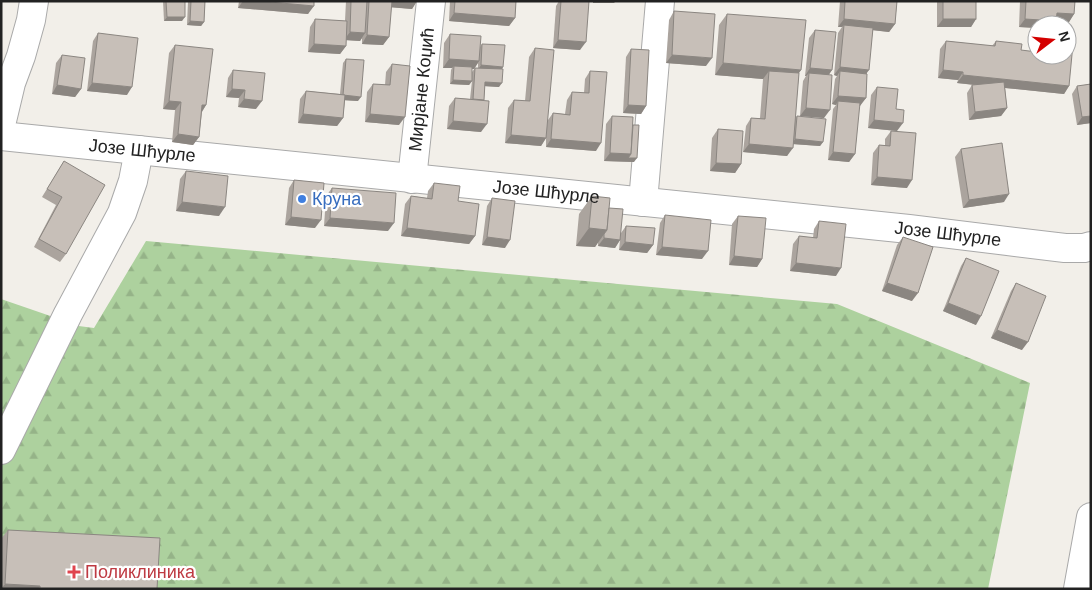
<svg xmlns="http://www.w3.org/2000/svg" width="1092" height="590" font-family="Helvetica,sans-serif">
	<defs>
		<pattern id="forest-firs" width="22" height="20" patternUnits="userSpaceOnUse" patternTransform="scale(1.25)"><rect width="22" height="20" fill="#add19e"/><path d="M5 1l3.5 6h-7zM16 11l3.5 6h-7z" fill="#95b388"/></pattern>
	</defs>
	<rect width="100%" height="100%" fill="#f2efe9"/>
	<g fill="url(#forest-firs)">
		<polygon points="146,241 837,304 1030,383 988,589 155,589 1,543 1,464 71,325 94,328"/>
		<polygon points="1,299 62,320 1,444"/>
	</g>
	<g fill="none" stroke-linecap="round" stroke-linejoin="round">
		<defs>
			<g id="minor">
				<polyline points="1,125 11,83 21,56 31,20 34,1"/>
				<path id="s1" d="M1,136L909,229L1065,248H1084L1091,246"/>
				<path id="s2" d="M412,179L431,1"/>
				<polyline points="643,202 660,1"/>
				<polyline points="1,450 68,314 122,213 133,181 139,150"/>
				<polyline points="1078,589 1091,517"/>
			</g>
		</defs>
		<use href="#minor" stroke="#a9a9a9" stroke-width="30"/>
		<use href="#minor" stroke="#fff" stroke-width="28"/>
	</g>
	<g fill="#aba49e" fill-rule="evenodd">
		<polygon points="163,1 185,1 182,21 164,21"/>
		<polygon points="188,1 205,1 204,22 201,26 187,25"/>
		<polygon points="239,1 314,1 308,14 238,8"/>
		<polygon points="346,1 417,1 412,9 391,7 389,37 383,45 362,44 362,38 360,41 346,40 346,46 340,54 308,52 310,27 315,19 345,21"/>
		<polygon points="450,1 516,1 515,18 509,26 449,21"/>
		<polygon points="559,1 589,1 580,50 553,48 556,6"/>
		<polygon points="840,1 897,1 895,24 889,32 873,30 867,73 866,98 859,106 855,154 849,162 828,160 833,109 836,105 832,104 835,79 837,76 834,75 838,33 842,27 838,27"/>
		<polygon points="937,1 976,1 976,19 971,27 937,27"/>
		<polygon points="1020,1 1075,1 1074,14 1069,22 1056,22 1053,25 1037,25 1037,28 1019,27"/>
		<polygon points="674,11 706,66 666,63 669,20"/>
		<polygon points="727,14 801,70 799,73 795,119 797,116 823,142 820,146 793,144 787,156 743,152 746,126 751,118 760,118 763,79 715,75 719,25"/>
		<polygon points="815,30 832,70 829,74 824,118 800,116 803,81 806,76 805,76 809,38"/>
		<polygon points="98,33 127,95 87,91 93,41"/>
		<path d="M450,34L480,47L482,44L503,67L502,69L499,87L485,86L481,132L447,129L449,106L455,98L470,99L472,81L469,85L450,84L451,70L452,68H443L444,43ZM478,63V68H475L472,72V69H474Z"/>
		<polygon points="946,41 992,46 996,41 1021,50 1069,86 1064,94 1005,88 1007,108 1001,116 969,120 967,93 972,85 974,85 957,83 958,80 938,78 940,49"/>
		<polygon points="175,45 206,105 202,112 199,137 193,145 172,142 175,110 163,109 169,53"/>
		<polygon points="535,48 548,120 553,113 565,114 567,100 572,92 584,93 585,79 590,71 596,151 546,147 546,138 541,146 505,143 508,108 514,100 525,101 529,57"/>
		<polygon points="631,49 646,106 641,114 623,113 626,57"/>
		<polygon points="62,55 81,89 75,97 52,94 56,63"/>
		<polygon points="346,59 358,101 345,100 343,118 337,126 298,123 300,99 306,91 340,94 343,63"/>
		<polygon points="392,64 399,125 365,122 367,92 373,84 385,85 386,72"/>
		<polygon points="233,70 256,109 238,107 239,98 226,97 228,78"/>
		<polygon points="1091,84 1091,123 1077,125 1072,94 1077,86"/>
		<polygon points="877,87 896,109 897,131 868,128 871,95"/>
		<polygon points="612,116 633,125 634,162 604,161 606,124"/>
		<polygon points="718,129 741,164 735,173 710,171 712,138"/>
		<polygon points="891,131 907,188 871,185 873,153 879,145 885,145 885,139"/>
		<polygon points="961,149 1004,202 963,208 955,157"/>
		<polygon points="64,161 66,254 60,262 34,247 56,205 42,197"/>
		<polygon points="186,171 219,216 176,211 180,179"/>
		<polygon points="294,180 315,228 285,225 289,188"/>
		<polygon points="434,183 458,201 475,236 469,244 401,236 405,204 411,196 427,198 428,191"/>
		<polygon points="332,188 388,231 324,226 326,196"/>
		<polygon points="592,196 609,208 621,233 626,226 653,245 647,253 619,250 620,240 615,248 598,246 598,242 595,247 576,246 579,214"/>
		<polygon points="492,198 505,248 482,245 487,206"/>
		<polygon points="665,215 702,259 656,255 660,223"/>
		<polygon points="738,216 762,259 757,267 729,265 732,224"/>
		<polygon points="819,221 836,276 790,271 793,244 799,236 813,238 814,229"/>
		<polygon points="903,237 912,301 882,291 897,245"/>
		<polygon points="966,258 976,325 943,311 961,266"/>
		<polygon points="1016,283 1022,350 991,338 1011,291"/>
		<polygon points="8,530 157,589 1,589 1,539"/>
	</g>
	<g fill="#8b8681">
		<polygon points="243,1 259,1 314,6 308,14 238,8"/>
		<polygon points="391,1 417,1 412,9 387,7"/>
		<polygon points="593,1 616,1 614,3 593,3"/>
		<polygon points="454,13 515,18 509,26 449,21"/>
		<polygon points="1057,13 1074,14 1069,22 1056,22 1053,25 1037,25 1037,28 1019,27 1025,19"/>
		<polygon points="167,17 185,17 182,21 164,21"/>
		<polygon points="844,19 895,24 889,32 844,27 844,25 842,27 838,27"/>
		<polygon points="943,19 976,19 971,27 937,27"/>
		<polygon points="190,21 204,22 201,26 187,25"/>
		<polygon points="350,32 365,33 360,41 344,40"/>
		<polygon points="367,35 389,37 383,45 362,44"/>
		<polygon points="558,40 586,42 580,50 553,48"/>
		<polygon points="314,44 346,46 340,54 308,52"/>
		<polygon points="672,55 712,58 706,66 666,63"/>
		<polygon points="449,59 479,61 474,69 454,68 454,66 452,68 443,68"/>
		<polygon points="723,63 801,70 793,81 769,71 763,79 715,75"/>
		<polygon points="481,65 503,67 500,71 478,70"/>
		<polygon points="840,67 869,70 863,78 840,71 837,76 834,75"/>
		<polygon points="810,68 832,70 826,79 809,73 806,76 805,76"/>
		<polygon points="943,70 963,72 958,80 938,78"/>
		<polygon points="963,75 1069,86 1064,94 957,83"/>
		<polygon points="453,80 472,81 469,85 450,84"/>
		<polygon points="485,82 502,83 499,87 482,86"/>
		<polygon points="92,83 132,87 127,95 87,91"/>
		<polygon points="57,85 81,89 75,97 52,94"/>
		<polygon points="232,89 245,90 239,98 226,97"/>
		<polygon points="343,95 361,97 358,101 340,100"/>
		<polygon points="838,96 866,98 860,106 838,105 838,101 836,105 832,104"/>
		<polygon points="244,99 262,101 256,109 238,107"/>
		<polygon points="169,101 181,102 175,110 163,109"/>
		<polygon points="202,105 206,105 201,113"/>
		<polygon points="628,105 646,106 641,114 623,113"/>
		<polygon points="806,108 830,110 824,118 800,116"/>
		<polygon points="1007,108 1001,116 969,120 975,112"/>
		<polygon points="303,114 343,118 337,126 298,123"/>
		<polygon points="370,114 405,117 399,125 365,122"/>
		<polygon points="1091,116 1091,123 1077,125 1082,117"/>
		<polygon points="874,120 903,123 897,131 868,128"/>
		<polygon points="453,121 487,124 481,132 447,129"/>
		<polygon points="178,134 199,137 193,145 172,142"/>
		<polygon points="511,135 546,138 541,146 505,143"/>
		<polygon points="551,139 601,143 596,151 546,147"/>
		<polygon points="795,139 823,142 820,146 792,144"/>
		<polygon points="749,144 793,148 787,156 743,152"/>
		<polygon points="833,152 855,154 849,162 828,160"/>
		<polygon points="610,153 631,154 637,158 634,162 604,161"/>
		<polygon points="716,163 741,164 735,173 710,171"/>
		<polygon points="877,177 912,180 907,188 871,185"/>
		<polygon points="1009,194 1004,202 963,208 969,200"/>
		<polygon points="182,202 225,207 219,216 176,211"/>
		<polygon points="291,217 321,220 315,228 285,225"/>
		<polygon points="330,218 394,223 388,231 324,226"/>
		<polygon points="407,228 475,236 469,244 401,236"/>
		<polygon points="589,228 607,230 595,247 576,246"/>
		<polygon points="487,237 510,240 505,248 482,245"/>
		<polygon points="604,238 620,240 615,248 598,246"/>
		<polygon points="625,242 653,245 647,253 619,250"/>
		<polygon points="662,247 708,251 702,259 656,255"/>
		<polygon points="734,256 762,259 757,267 729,265"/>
		<polygon points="796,263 841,268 836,276 790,271"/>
		<polygon points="887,283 918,293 912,301 882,291"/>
		<polygon points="948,303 981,316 976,325 943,311"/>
		<polygon points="997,330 1028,342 1022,350 991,338"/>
		<polygon points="5,584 40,586 38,589 1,589"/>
	</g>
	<g fill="#c7bfb8" stroke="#8b8681">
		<polygon points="166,1 185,1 185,17 167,17"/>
		<polygon points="191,1 205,1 204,22 190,21"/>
		<polygon points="259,1 314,1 314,6"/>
		<polygon points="351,1 367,1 365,33 350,32"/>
		<polygon points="369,1 392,1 389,37 367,35"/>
		<polygon points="455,1 516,1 515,18 454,13"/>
		<polygon points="561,1 589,1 586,42 558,40"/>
		<polygon points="845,1 897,1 895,24 844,19"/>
		<rect x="943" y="1" width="33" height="18"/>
		<polygon points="1026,1 1075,1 1074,14 1057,13 1056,21 1025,19"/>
		<polygon points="674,11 715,14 712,58 672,55"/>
		<polygon points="727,14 806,20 801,70 723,63"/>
		<polygon points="315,19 347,21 346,46 314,44"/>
		<polygon points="844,25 873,28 869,70 840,67"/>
		<polygon points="815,30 836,32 832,70 810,68"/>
		<polygon points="98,33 138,38 132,87 92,83"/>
		<polygon points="450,34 481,36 479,61 449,59"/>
		<polygon points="946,41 995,46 996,41 1022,44 1021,50 1037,52 1037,55 1067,55 1067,43 1073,44 1069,86 963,75 963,72 943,70"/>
		<polygon points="482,44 505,45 503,67 481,65"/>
		<polygon points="175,45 213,49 206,105 202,105 199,137 178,134 181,102 169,101"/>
		<polygon points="535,48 554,50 546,138 511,135 514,100 530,101"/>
		<polygon points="631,49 649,50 646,106 628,105"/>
		<polygon points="62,55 85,58 81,89 57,85"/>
		<polygon points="346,59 364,60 361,97 343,95"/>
		<polygon points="392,64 410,66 405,117 370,114 373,84 390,85"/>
		<polygon points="454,66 472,67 472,81 453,80"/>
		<polygon points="475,68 503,69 502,83 485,82 484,100 473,99"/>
		<polygon points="233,70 265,73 262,101 244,99 245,90 232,89"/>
		<polygon points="590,71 607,72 601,143 551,139 553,113 570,115 572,92 589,93"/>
		<polygon points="769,71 799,73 793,148 749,144 751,118 765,119"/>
		<polygon points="840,71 867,74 866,98 838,96"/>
		<polygon points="809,73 832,75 830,110 806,108"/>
		<polygon points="1004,82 1007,108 975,112 972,85"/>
		<polygon points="1091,84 1091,116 1082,117 1077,86"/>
		<polygon points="877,87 898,89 896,109 904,110 903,123 874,120"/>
		<polygon points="306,91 345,95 343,118 303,114"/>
		<polygon points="455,98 489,101 487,124 453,121"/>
		<polygon points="838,101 860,103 855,154 833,152"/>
		<polygon points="612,116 633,117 631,154 610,153"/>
		<polygon points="797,116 826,119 823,142 795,139"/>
		<polygon points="633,125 639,125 637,158 628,158 631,154"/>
		<polygon points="718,129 743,131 741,164 716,163"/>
		<polygon points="891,131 916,133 912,180 877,177 879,145 890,146"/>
		<polygon points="1002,143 1009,194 969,200 961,149"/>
		<polygon points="64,161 105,185 66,254 39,239 62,197 47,189"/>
		<polygon points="186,171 228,176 225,207 182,202"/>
		<polygon points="294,180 324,183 321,220 291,217"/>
		<polygon points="434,183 460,186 458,201 479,204 475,236 407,228 411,196 432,199"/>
		<polygon points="332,188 396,193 394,223 330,218"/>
		<polygon points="592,196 610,198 607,230 589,228"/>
		<polygon points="492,198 515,201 510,240 487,237"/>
		<polygon points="609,208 623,209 620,240 604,238 604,234 607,230"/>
		<polygon points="665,215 711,220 708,251 662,247"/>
		<polygon points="738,216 766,218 762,259 734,256"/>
		<polygon points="819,221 846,224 841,268 796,263 799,236 817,238"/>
		<polygon points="626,226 655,228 653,245 625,242"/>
		<polygon points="903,237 933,247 918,293 887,283"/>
		<polygon points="966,258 999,271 981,316 948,303"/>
		<polygon points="1016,283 1046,296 1028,342 997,330"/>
		<polygon points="8,530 160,538 157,589 40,589 40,586 5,584"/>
	</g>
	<circle fill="#3f7fe0" stroke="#fff" stroke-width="2" cx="302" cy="199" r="5"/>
	<path fill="#e0444e" stroke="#fff" stroke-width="2" d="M71.5 564.5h5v5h5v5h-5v5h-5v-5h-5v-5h5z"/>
	<g text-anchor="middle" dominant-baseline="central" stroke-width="4.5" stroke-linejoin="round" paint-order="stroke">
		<g font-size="18" fill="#222" stroke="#fff">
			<text stroke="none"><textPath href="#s2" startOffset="90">Мирјане Коџић</textPath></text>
			<text stroke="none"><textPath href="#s1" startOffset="142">Јозе Шћурле</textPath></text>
			<text stroke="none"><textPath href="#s1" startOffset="548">Јозе Шћурле</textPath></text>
			<text stroke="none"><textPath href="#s1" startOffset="952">Јозе Шћурле</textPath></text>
		</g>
		<g font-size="18" fill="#366cbe" stroke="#fff" text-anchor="start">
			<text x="312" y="199">Круна</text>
		</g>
		<g font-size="18" fill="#be3a42" stroke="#fff" text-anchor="start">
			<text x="85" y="572">Поликлиника</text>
		</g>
	</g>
	<rect width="1092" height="590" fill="none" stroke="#222222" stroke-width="5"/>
	<g transform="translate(1052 40) rotate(74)"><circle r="24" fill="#ffffff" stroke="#a7a7a7"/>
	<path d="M0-4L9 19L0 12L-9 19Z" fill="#d40000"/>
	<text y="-8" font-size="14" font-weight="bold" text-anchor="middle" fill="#222222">N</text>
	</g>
</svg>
